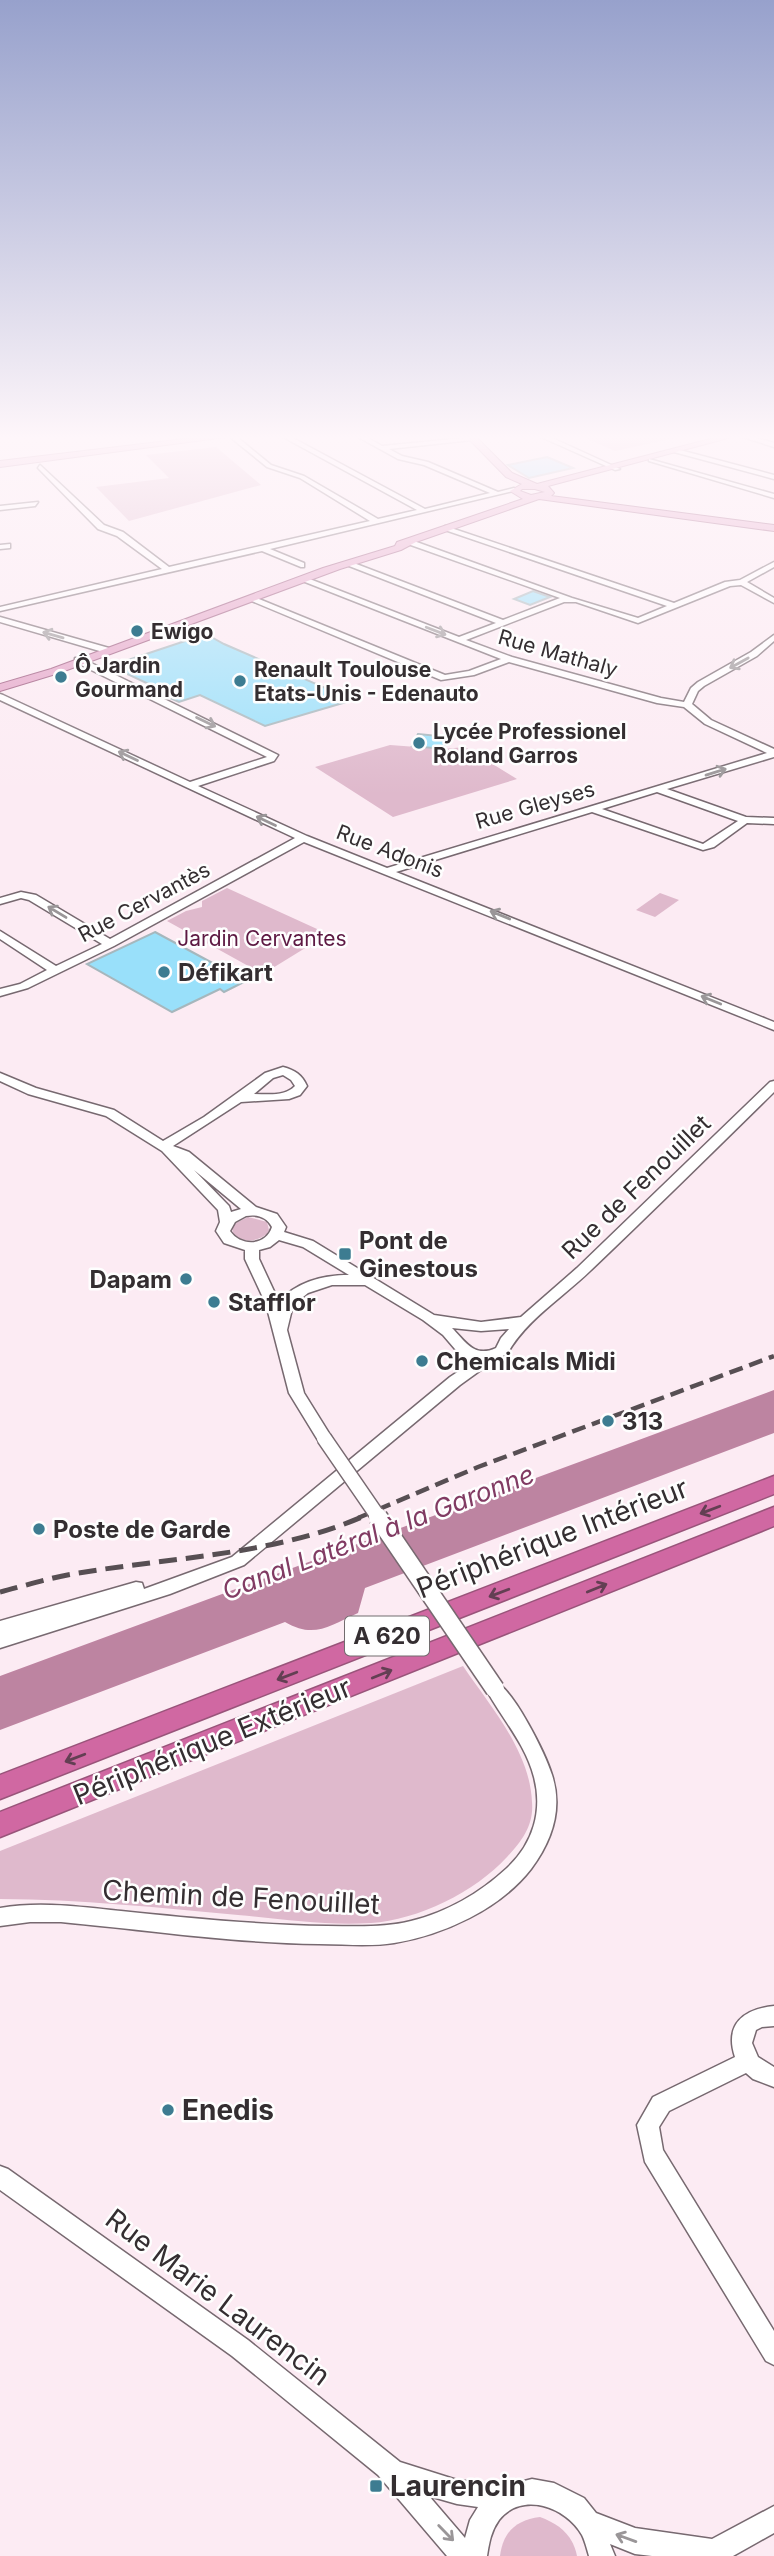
<svg xmlns="http://www.w3.org/2000/svg" width="774" height="2556" font-family="Inter,sans-serif">
	<rect width="100%" height="100%" fill="#fcebf3"/>
	<g fill="#dfb9cc">
		<polygon points="583,437 680,437 615,451"/>
		<polygon points="216,447 261,485 129,521 96,487 169,478 146,455"/>
		<polygon points="390,745 443,749 465,747 517,779 393,817 315,767"/>
		<polygon points="227,888 328,934 263,974 167,921 186,911 202,907 202,901"/>
		<polygon points="660,893 679,900 655,917 636,910"/>
		<path d="M248,1217L267,1222L269,1230L267,1234C256,1242 243,1243 233,1234L232,1225Z"/>
		<path d="M463,1666C490,1706 530,1751 532,1802C534,1825 522,1841 507,1857C475,1892 418,1920 371,1923C327,1926 282,1919 238,1915C159,1908 80,1899 0,1899V1851Z"/>
		<path d="M540,2517C559,2524 573,2535 577,2556H500C503,2532 516,2520 540,2517Z"/>
	</g>
	<path fill="#bd84a1" d="M774,1390V1433L365,1588L358,1613C329,1626 314,1639 285,1622L0,1730V1676Z"/>
	<g fill="#99e0fa" stroke="#a6b7bd" stroke-width="2">
		<polygon points="547,457 573,468 529,478 508,465"/>
		<polygon points="533,591 550,597 530,605 514,599"/>
		<polygon points="206,634 224,644 353,700 265,726 200,695 179,702 163,695 168,693 110,666"/>
		<polygon points="418,734 449,737 443,749 412,746"/>
		<polygon points="155,932 231,973 237,970 252,978 224,992 220,989 172,1012 87,964"/>
	</g>
	<g fill="none" stroke-linecap="round" stroke-linejoin="round">
		<defs>
			<g id="minor">
				<polygon points="230,437 237,437 271,465 304,476 378,519 417,510 283,437 291,437 425,509 490,493 424,465 398,459 358,437 366,437 382,446 475,437 472,440 389,449 402,456 428,462 498,492 514,488 517,490 270,549 304,563 304,567 301,567 262,551 0,611 0,607 162,569 117,536 98,529 38,468 40,465 104,525 123,532 169,567 370,521 300,478 267,467"/>
				<polygon points="541,437 550,437 620,469 615,470"/>
				<polygon points="743,437 753,437 774,443 774,447"/>
				<polygon points="676,449 774,475 774,479 674,452"/>
				<polygon points="649,459 774,494 774,498 649,461"/>
				<polygon points="38,502 35,506 0,510 0,506"/>
				<path d="M445,526L674,603L725,582L740,580L774,562V567L747,582L774,598V603L741,585L730,586L638,623L576,602H564L466,640L512,657L661,698L684,702L691,688L698,682L751,652L774,635V641L757,656L704,686L698,691L692,704L711,720L774,749V757L667,789L746,817L774,818V824L747,823L714,847L703,850L592,812L396,872L774,1022V1030L304,842L114,946L28,988L0,996V989L20,984L47,970L0,939V931L56,966L102,944L29,900L21,898L0,904V898L21,892L36,895L110,939L295,838L0,700V694L3,695L190,782L267,757L75,662V658H81L278,755L274,761L198,786L307,836L387,868L767,753L705,724L684,707L657,703L509,662L474,675L441,680L247,599L254,597L445,675L469,671L501,659L300,580L307,578L459,637L496,623L344,564L351,562L503,620L560,598L408,544L407,542L411,540L572,598L638,618L667,606L445,530ZM657,792L738,821L703,844L602,809Z"/>
				<polygon points="10,544 10,548 0,549 0,545"/>
				<polygon points="0,617 109,648 110,650 103,652 0,622"/>
				<path d="M283,1067C295,1070 302,1075 307,1086L300,1095L289,1099L241,1102L173,1146L189,1152L256,1207L277,1214L286,1227L284,1232L313,1241L434,1315L481,1322L521,1317L577,1268L770,1082L774,1081V1092C713,1152 652,1212 590,1271C562,1298 526,1320 507,1354L496,1359L460,1385L244,1565L170,1594L0,1648V1621L136,1582L142,1583L144,1589L232,1557L450,1377L474,1361L461,1356L443,1335L423,1320L365,1285H332L308,1293L293,1305L287,1330L304,1393L332,1438L329,1442H319L289,1393L266,1304L245,1259V1250L224,1243L216,1231L220,1222L218,1210L162,1151L106,1116L28,1094L0,1081V1073L36,1088L114,1110L163,1141L204,1117L265,1073ZM283,1075L291,1080L295,1086C284,1097 268,1094 254,1094L273,1078ZM194,1170L241,1209L231,1212L229,1206ZM246,1216C257,1214 267,1217 272,1227C266,1246 241,1247 230,1231L235,1222ZM279,1240L303,1247L349,1275C323,1275 296,1282 279,1302L259,1259V1250L270,1247ZM452,1328L481,1331L509,1329L501,1338L496,1348C474,1358 466,1342 452,1328Z"/>
				<path d="M495,1682C513,1688 546,1755 552,1775C563,1809 552,1841 531,1869C500,1909 443,1935 394,1943C370,1947 344,1944 319,1944C233,1943 147,1930 61,1922H30L0,1926V1908C41,1901 80,1907 121,1911C189,1918 258,1925 327,1926C355,1926 384,1928 411,1921C447,1912 480,1893 507,1868C533,1844 543,1811 534,1777C525,1743 502,1719 486,1689L489,1684Z"/>
				<path d="M774,2006V2026L762,2027L756,2030L752,2043L758,2057L774,2067V2087L753,2079L746,2073L669,2111L659,2127L663,2150L774,2331V2365L766,2361L645,2162L637,2125L653,2097L735,2057C724,2024 744,2009 774,2006Z"/>
				<path d="M0,2166L8,2169L248,2340L400,2462L457,2480L504,2486L532,2479L554,2483L584,2498L596,2513L635,2528L712,2539L774,2506V2533L733,2556H652L635,2554L610,2544L615,2556H589C587,2549 585,2541 582,2535C566,2507 522,2491 499,2520C491,2531 489,2543 487,2556H447L378,2475L232,2356L0,2190ZM429,2496L457,2504L478,2507L470,2520L465,2538Z"/>
			</g>
			<g id="major">
				<polygon points="201,437 226,437 0,467 0,461"/>
				<path d="M467,437H476L512,473L537,484L718,437H732L548,486L554,493L551,496L774,525V531L539,499L416,542L401,550L340,569L59,673L0,691V684L51,669L323,568L395,546L397,542L523,499L510,491L522,484L506,477ZM522,489H535L545,492L531,495L520,491Z"/>
			</g>
			<g id="highway">
				<polygon points="774,1476 774,1494 0,1799 0,1775"/>
				<polygon points="774,1507 774,1526 0,1837 0,1812"/>
			</g>
		</defs>
		<use href="#minor" stroke="#776970" stroke-width="3"/>
		<use href="#major" stroke="#99547a" stroke-width="2"/>
		<use href="#highway" stroke="#99547a" stroke-width="3"/>
		<use href="#minor" fill="#fff" fill-rule="evenodd"/>
		<use href="#major" fill="#e3a4c7" fill-rule="evenodd"/>
		<use href="#highway" fill="#d068a2" fill-rule="evenodd"/>
		<polyline stroke="#574f53" stroke-width="4.5" stroke-dasharray="14 7" stroke-linecap="butt" points="358,1518 478,1467 774,1356"/>
		<path stroke="#574f53" stroke-width="5" stroke-dasharray="18 9" stroke-linecap="butt" d="M0,1592C24,1586 49,1578 73,1574C171,1557 270,1556 362,1517"/>
		<defs>
			<polyline id="minor-bridge-far1" points="324,1438 379,1518"/>
			<polyline id="minor-bridge" points="378,1517 495,1689"/>
		</defs>
		<use href="#minor-bridge-far1" stroke="#776970" stroke-width="17" stroke-linecap="butt"/>
		<use href="#minor-bridge" stroke="#776970" stroke-width="21" stroke-linecap="butt"/>
		<use href="#minor-bridge-far1" stroke="#fff" stroke-width="14"/>
		<use href="#minor-bridge" stroke="#fff" stroke-width="18"/>
	</g>
	<defs><path id="oneway-shaft" d="M-6 0H5M1.5-3L5.5 0L1.5 3" fill="none" stroke-width="1.6" stroke-linecap="round" stroke-linejoin="round" transform="scale(1.75)"/></defs>
	<g stroke="#9a9698">
		<use href="#oneway-shaft" transform="translate(436 631) rotate(21)"/>
		<use href="#oneway-shaft" transform="translate(53 635) rotate(-164)"/>
		<use href="#oneway-shaft" transform="translate(739 663) rotate(151)"/>
		<use href="#oneway-shaft" transform="translate(206 722) rotate(26)"/>
		<use href="#oneway-shaft" transform="translate(128 756) rotate(-155)"/>
		<use href="#oneway-shaft" transform="translate(716 772) rotate(-17)"/>
		<use href="#oneway-shaft" transform="translate(266 821) rotate(-155)"/>
		<use href="#oneway-shaft" transform="translate(57 912) rotate(-149)"/>
		<use href="#oneway-shaft" transform="translate(500 915) rotate(-158)"/>
		<use href="#oneway-shaft" transform="translate(711 1000) rotate(-158)"/>
		<use href="#oneway-shaft" transform="translate(446 2533) rotate(46)"/>
		<use href="#oneway-shaft" transform="translate(626 2538) rotate(-160)"/>
	</g>
	<g stroke="#633f53">
		<use href="#oneway-shaft" transform="translate(710 1510) rotate(159)"/>
		<use href="#oneway-shaft" transform="translate(597 1588) rotate(-22)"/>
		<use href="#oneway-shaft" transform="translate(499 1593) rotate(159)"/>
		<use href="#oneway-shaft" transform="translate(382 1674) rotate(-22)"/>
		<use href="#oneway-shaft" transform="translate(287 1676) rotate(159)"/>
		<use href="#oneway-shaft" transform="translate(75 1758) rotate(159)"/>
	</g>
	<linearGradient id="sky" x2="0" y2="1"><stop stop-color="#97a1cc"/><stop offset="0.55" stop-color="#fef6fa"/><stop offset="1" stop-color="#fef6fa" stop-opacity="0"/></linearGradient>
	<rect width="774" height="795" fill="url(#sky)"/>
	<g fill="#3d7c91" stroke="#fefefe" stroke-width="2.5">
		<circle cx="137" cy="631" r="7"/>
		<circle cx="61" cy="677" r="7"/>
		<circle cx="240" cy="681" r="7"/>
		<circle cx="419" cy="743" r="7"/>
		<circle cx="164" cy="972" r="7"/>
		<rect x="338" y="1247" width="14" height="14" rx="3.5"/>
		<circle cx="186" cy="1279" r="7"/>
		<circle cx="214" cy="1302" r="7"/>
		<circle cx="422" cy="1361" r="7"/>
		<circle cx="608" cy="1421" r="7"/>
		<circle cx="39" cy="1529" r="7"/>
		<circle cx="168" cy="2110" r="7"/>
		<rect x="369" y="2479" width="14" height="14" rx="3.5"/>
	</g>
	<g text-anchor="middle" dominant-baseline="central" stroke-width="5" stroke-linejoin="round" paint-order="stroke">
		<g font-size="21" font-weight="bold" fill="#342e31" stroke="#fefefe" text-anchor="start">
			<text x="151" y="631">Ewigo</text>
			<text x="75" y="665">Ô Jardin<tspan x="75" dy="24">Gourmand</tspan></text>
			<text x="254" y="669">Renault Toulouse<tspan x="254" dy="24">Etats-Unis - Edenauto</tspan></text>
			<text x="433" y="731">Lycée Professionel<tspan x="433" dy="24">Roland Garros</tspan></text>
		</g>
		<g font-size="21" fill="#342e31" stroke="#fefefe">
			<text transform="translate(558 653) rotate(16)">Rue Mathaly</text>
			<text transform="translate(535 805) rotate(-16)">Rue Gleyses</text>
			<text transform="translate(390 851) rotate(21)">Rue Adonis</text>
			<text transform="translate(144 902) rotate(-28)">Rue Cervantès</text>
		</g>
		<g font-size="21" fill="#5d1943" stroke="#fefefe">
			<text x="262" y="938">Jardin Cervantes</text>
		</g>
		<rect fill="#fefefe" stroke="#716c6e" stroke-width="2" x="345" y="1616.5" width="84" height="39" rx="5"/>
		<g font-size="23" font-weight="bold" fill="#342e31">
			<text x="387" y="1636">A 620</text>
		</g>
		<g font-size="24" font-weight="bold" fill="#342e31" stroke="#fefefe" text-anchor="start">
			<text x="178" y="972">Défikart</text>
			<text x="359" y="1240">Pont de<tspan x="359" dy="28">Ginestous</tspan></text>
			<text x="172" y="1279" text-anchor="end">Dapam</text>
			<text x="228" y="1302">Stafflor</text>
			<text x="436" y="1361">Chemicals Midi</text>
			<text x="622" y="1421">313</text>
			<text x="53" y="1529">Poste de Garde</text>
		</g>
		<g font-size="24" fill="#342e31" stroke="#fefefe">
			<text transform="translate(636 1187) rotate(-44)">Rue de Fenouillet</text>
		</g>
		<g font-size="26" font-style="italic" fill="#813b63" stroke="#fefefe">
			<text transform="translate(378 1532) rotate(-21)">Canal Latéral à la Garonne</text>
		</g>
		<g font-size="28" fill="#342e31" stroke="#fefefe">
			<text transform="translate(552 1538) rotate(-21)">Périphérique Intérieur</text>
			<text transform="translate(212 1741) rotate(-22)">Périphérique Extérieur</text>
			<text transform="translate(241 1897) rotate(3)">Chemin de Fenouillet</text>
			<text transform="translate(218 2297) rotate(37)">Rue Marie Laurencin</text>
		</g>
		<g font-size="28" font-weight="bold" fill="#342e31" stroke="#fefefe" text-anchor="start">
			<text x="182" y="2110">Enedis</text>
			<text x="390" y="2486">Laurencin</text>
		</g>
	</g>
</svg>
